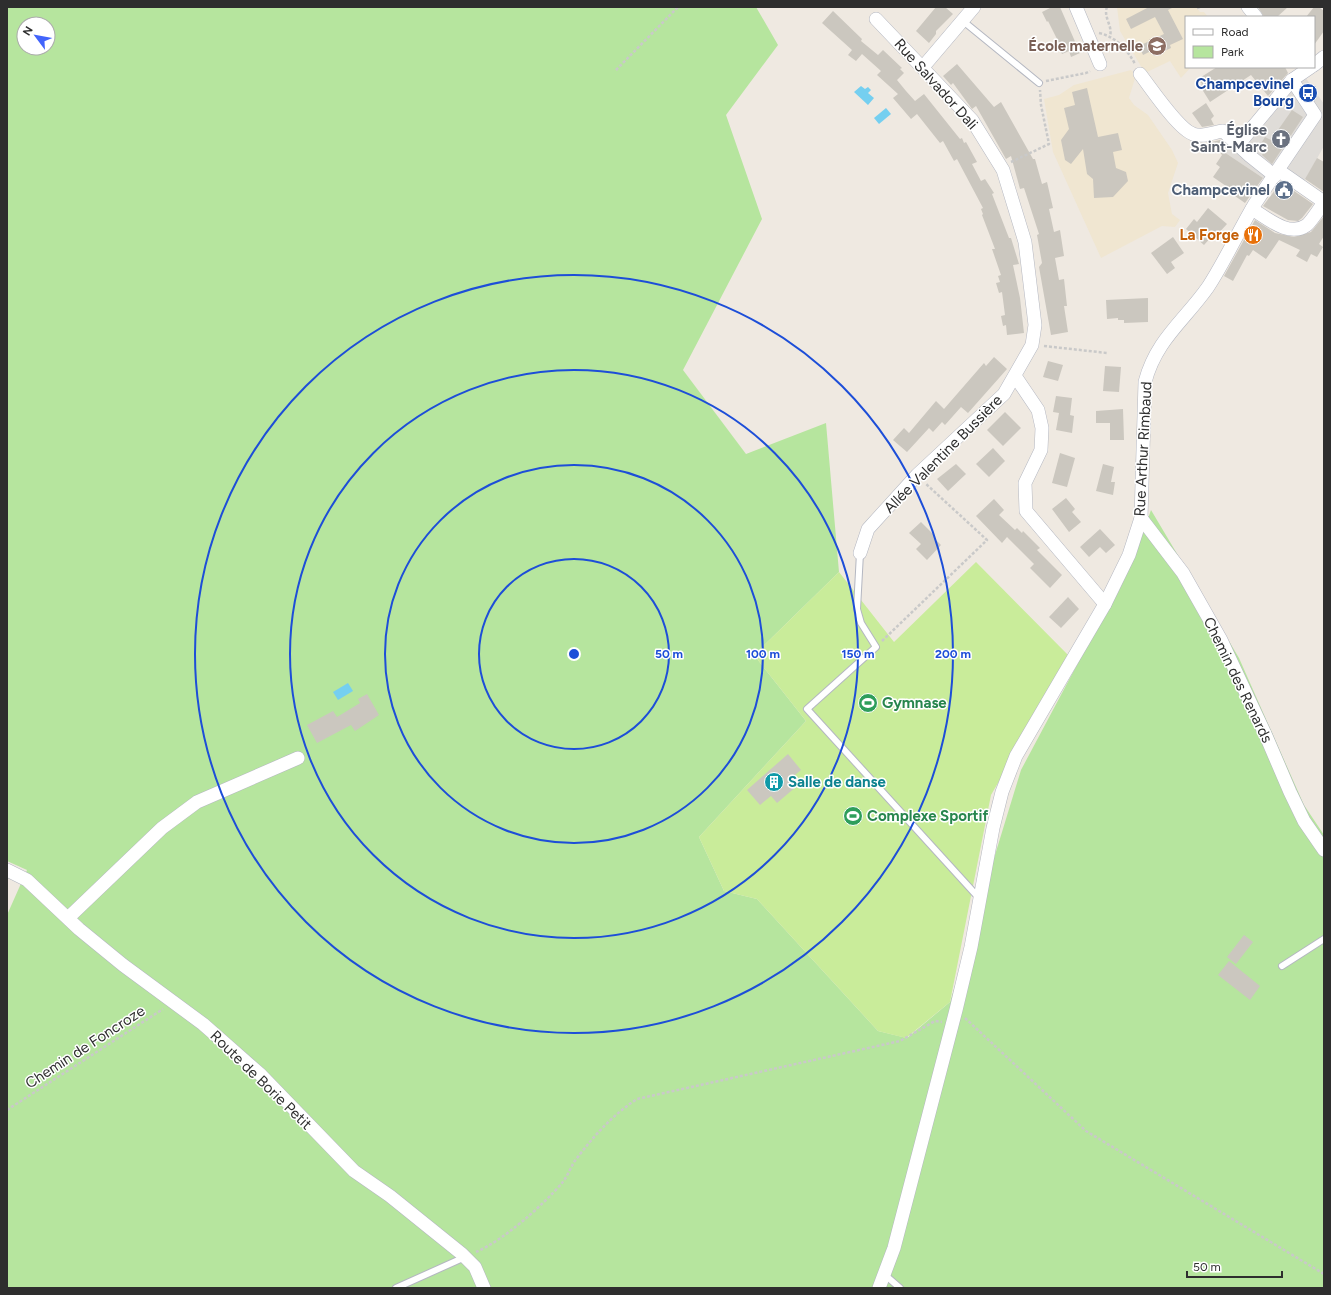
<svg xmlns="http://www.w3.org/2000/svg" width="1331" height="1295" font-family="Figtree,sans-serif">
	<rect width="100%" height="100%" fill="#efe9e1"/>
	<g fill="#f0e6d1">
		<polygon points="1117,7 1196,7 1200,12 1204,12 1208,17 1186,17 1186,67 1191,67 1181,78 1170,61 1145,73 1120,31"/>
		<polygon points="1131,70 1136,75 1129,98 1134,105 1148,115 1172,150 1178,163 1168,193 1172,214 1180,220 1175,227 1162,226 1101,258 1053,152 1044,99 1059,95 1074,85"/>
	</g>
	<path fill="#b6e59e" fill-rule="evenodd" d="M7,7H756L778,45L726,115L762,219L683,370L746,454L826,423L839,572L754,655L806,721L699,837L724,891L757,899L878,1031L907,1038L950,1002L1021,770L1135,556L1151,510L1239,658L1304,805L1324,835V1288H7V915L27,870L7,861ZM24,24H48V48H24Z"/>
	<polygon fill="#c9ec9a" points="976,562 1071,658 991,795 950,1002 906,1038 878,1031 757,899 724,891 699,837 806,721 754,655 839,572 894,642"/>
	<polygon fill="#dfdcd8" points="1298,67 1324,104 1324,146 1302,185 1276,173 1266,180 1224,152"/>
	<g fill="#75cff0">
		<polygon points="861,86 865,89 868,87 871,90 868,93 874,98 868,105 854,92"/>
		<polygon points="886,108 891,114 879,124 874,118"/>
		<polygon points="348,683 353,691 338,700 333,692"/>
	</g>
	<g fill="#cbc7bf">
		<polygon points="936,7 945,7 953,14 936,31 936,34 929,43 916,31"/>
		<polygon points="1052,7 1060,7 1080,53 1071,57 1069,51 1062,54 1057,44 1059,43 1048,21 1047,22 1042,12"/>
		<polygon points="1149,7 1174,7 1168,10 1183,39 1170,45 1171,48 1154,56 1151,51 1143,55 1139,46 1164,34 1155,17 1131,29 1126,19"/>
		<polygon points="1258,7 1288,7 1277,17 1264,17"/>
		<polygon points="1314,7 1319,7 1324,11 1324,31 1314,45 1314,17 1306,17"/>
		<polygon points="833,11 862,39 861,41 878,55 883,50 902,68 900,69 904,73 897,80 906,91 915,101 924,94 960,139 962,138 964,143 966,142 977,162 972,164 981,181 985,179 994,193 992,194 1009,238 1011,238 1019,264 1013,265 1020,298 1024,333 1007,335 1006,325 1003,326 1001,316 1005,315 1002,292 999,293 996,283 1000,282 998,276 1001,275 992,249 995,249 982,215 983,214 981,209 983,208 957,159 954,161 943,141 940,143 917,114 911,119 893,98 898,94 877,75 881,71 862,54 856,61 848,55 852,50 822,23"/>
		<polygon points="957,64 994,107 1001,102 1033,159 1035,159 1042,184 1047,182 1053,208 1049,209 1054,232 1060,230 1064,256 1055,258 1059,280 1064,279 1067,306 1064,306 1068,332 1051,335 1039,267 1042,263 1037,235 1039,234 1024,188 1020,189 1011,156 1006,159 976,106 972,109 953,83 951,85 943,76"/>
		<polygon points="1217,67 1285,67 1288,73 1268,96 1251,75 1210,102 1200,86 1202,84 1198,79"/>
		<polygon points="1087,88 1098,137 1118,133 1122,150 1113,152 1116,168 1126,172 1128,181 1113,197 1094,198 1093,179 1087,174 1083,149 1071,164 1065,160 1061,140 1069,129 1064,108 1075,105 1072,92"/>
		<polygon points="1206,103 1214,116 1211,119 1214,125 1202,127 1192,113"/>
		<polygon points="1292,110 1303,117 1272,164 1262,155 1264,151 1259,147 1265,137 1271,140"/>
		<polygon points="1220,140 1229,147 1224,152 1263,178 1245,203 1225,189 1226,186 1213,177 1220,167 1216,164 1222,155 1212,142"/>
		<polygon points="1317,158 1324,162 1324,192 1305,179"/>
		<polygon points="1281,182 1313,204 1302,218 1298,221 1288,220 1263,206"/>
		<polygon points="1208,208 1227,224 1215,237 1213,235 1204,245 1186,229 1194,219 1197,222"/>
		<polygon points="1324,216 1324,236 1319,244 1323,247 1317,257 1311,254 1307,262 1296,256 1300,250 1279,240 1266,259 1253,250 1249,256 1247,255 1233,281 1224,276 1255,220 1275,233 1294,237 1311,232"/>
		<polygon points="1173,237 1184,253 1171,262 1175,268 1167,274 1151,253"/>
		<polygon points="1148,298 1148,322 1124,323 1124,320 1118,320 1118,318 1107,319 1106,300"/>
		<polygon points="994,357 1007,369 968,413 961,407 945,425 942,422 933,432 929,428 907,452 893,440 904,428 909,433 936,401 944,409 984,363 986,366"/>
		<polygon points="1048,361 1063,365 1058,381 1043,377"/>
		<polygon points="1105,366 1121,367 1119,392 1103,391"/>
		<polygon points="1056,396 1072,398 1070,415 1074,416 1072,433 1056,430 1059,413 1053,412"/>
		<polygon points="1123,409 1124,440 1110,440 1110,423 1096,423 1096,411"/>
		<polygon points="1005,412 1021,428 1003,446 987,430"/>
		<polygon points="993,448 1005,461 989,477 976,464"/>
		<polygon points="1060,453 1075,458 1067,487 1052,483"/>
		<polygon points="956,464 966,474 948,491 937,479"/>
		<polygon points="1103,464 1114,467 1111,482 1115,482 1113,495 1096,491"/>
		<polygon points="1066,498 1075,509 1072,512 1081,522 1069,532 1052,509"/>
		<polygon points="994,499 1004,510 999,515 1015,530 1017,528 1022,533 1023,531 1040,548 1037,550 1062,575 1050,588 1030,568 1034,564 1007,537 1002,543 976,516"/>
		<polygon points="921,522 935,536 934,538 941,545 927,560 916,549 921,544 909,533"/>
		<polygon points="1100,529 1115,545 1106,553 1100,547 1089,557 1080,547"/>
		<polygon points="1068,597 1079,609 1061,628 1049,617"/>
		<polygon points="367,694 379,715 355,731 351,725 317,743 307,725 333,711 337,717 360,703 358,699"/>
		<polygon points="788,754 801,770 790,779 797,786 777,803 771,796 760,805 747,790"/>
		<polygon points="1244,935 1253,942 1236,964 1227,957"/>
		<polygon points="1229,961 1260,986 1250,1000 1218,975"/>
	</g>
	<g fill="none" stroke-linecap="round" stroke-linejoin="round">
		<defs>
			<g id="service">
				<polyline points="963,21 1039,83"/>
				<polyline points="860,553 857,609 861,623 876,647 807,709 979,898"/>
				<polyline points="1282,966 1324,939"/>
				<polyline points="885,1275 900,1288"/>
				<polyline points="396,1288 465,1257"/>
			</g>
			<g id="minor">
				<polyline points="1076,7 1100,64"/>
				<polyline points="1248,7 1256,17"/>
				<polyline points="1314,65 1324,57"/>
				<polyline points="923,67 974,7"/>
				<path d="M1140,74C1151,88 1178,129 1193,134C1204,138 1213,132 1223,131L1250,156L1275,176"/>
				<polyline points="1238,145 1292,80 1311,67"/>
				<path d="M1252,209C1267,218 1289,238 1307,225C1313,219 1319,209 1324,202L1278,170"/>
				<polyline points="1015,376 1038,410 1042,428 1041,450 1025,483 1026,511 1105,604"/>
				<polyline points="1141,518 1183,573 1221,640 1266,736 1290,792 1304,821 1324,850"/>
				<polyline points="860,553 868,529 917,475 1004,394 1032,345 1035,325 1025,242 1003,170 972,120 876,19"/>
				<polyline points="7,870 27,880 79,929 123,965 203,1024 261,1075 354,1171 390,1196 462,1254 475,1267 484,1288"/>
				<polyline points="68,918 162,828 197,802 298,758"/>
				<path d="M879,1288L894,1248L956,1010L971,947L993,828L1002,792L1016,756L1105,604L1129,555L1141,518L1145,382C1156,340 1184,321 1208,287C1225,261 1238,232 1254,205C1274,175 1295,145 1315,115L1292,80"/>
			</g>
		</defs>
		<use href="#service" stroke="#b4b7c1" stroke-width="8"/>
		<use href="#minor" stroke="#b4b7c1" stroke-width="14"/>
		<g stroke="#c9c9c9" stroke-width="2.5" stroke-dasharray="3 2" stroke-linecap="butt">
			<path d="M1107,7C1103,17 1113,26 1110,36"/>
			<polyline points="1197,8 1200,7"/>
			<path d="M1099,33C1116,37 1127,49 1135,64"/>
			<polyline points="616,70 678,7"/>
			<polyline points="1046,81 1086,73 1090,71"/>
			<polyline points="1011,162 1049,144 1041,105 1040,90"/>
			<polyline points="1044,346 1107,353"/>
			<polyline points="882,641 987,540 925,483"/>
			<polyline points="965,1018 1086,1131 1324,1274"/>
			<polyline points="7,1110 163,1009"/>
			<path d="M476,1252C504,1240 542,1206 562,1183C567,1177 570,1169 574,1162C592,1138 612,1115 637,1099L900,1041L935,1021L942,1022"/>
		</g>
		<use href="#service" stroke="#fff" stroke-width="6"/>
		<use href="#minor" stroke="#fff" stroke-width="13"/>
	</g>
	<g fill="none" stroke="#1d4ed8" stroke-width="2">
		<circle cx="574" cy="654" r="95"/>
		<circle cx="574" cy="654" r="189"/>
		<circle cx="574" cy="654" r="284"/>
		<circle cx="574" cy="654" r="379"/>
	</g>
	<defs>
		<symbol id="school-disc" viewBox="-11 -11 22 22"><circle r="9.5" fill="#8d6e63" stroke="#fff"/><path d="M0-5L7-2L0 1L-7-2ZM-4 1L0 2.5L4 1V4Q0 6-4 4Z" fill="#fff"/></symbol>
		<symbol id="bus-disc" viewBox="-11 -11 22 22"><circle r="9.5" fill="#1a4fb4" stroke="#fff"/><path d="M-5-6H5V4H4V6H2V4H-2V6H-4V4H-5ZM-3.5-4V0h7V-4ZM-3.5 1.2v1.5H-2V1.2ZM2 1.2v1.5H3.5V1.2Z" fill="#fff"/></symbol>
		<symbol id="church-disc" viewBox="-11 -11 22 22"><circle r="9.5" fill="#6b7280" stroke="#fff"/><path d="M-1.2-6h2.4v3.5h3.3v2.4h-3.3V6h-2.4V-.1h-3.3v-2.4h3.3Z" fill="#fff"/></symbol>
		<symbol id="civic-disc" viewBox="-11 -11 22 22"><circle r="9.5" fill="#5c6f8a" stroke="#fff"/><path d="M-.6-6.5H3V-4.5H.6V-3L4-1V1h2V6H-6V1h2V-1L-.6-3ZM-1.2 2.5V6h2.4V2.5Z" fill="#fff"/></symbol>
		<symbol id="restaurant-disc" viewBox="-11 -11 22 22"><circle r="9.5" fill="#e8710a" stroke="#fff"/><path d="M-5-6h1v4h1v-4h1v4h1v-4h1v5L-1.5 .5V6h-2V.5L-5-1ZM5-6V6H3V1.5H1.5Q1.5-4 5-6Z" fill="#fff"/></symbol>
		<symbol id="stadium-disc" viewBox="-11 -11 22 22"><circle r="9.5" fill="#2e9e5b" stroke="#fff"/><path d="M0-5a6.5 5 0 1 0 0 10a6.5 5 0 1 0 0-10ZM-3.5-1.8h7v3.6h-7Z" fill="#fff"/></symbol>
		<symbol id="building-disc" viewBox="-11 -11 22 22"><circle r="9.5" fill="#0f9aa8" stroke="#fff"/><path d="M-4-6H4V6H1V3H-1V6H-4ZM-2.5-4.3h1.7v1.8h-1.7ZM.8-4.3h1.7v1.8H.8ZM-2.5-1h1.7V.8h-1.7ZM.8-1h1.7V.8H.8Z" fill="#fff"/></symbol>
	</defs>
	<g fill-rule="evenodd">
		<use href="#school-disc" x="1146" y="35" width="22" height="22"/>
		<use href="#bus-disc" x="1297" y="82" width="22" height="22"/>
		<use href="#church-disc" x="1270" y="128" width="22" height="22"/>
		<use href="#civic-disc" x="1273" y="179" width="22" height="22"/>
		<use href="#restaurant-disc" x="1242" y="224" width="22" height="22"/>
		<use href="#stadium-disc" x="857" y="692" width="22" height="22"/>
		<use href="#building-disc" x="763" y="771" width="22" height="22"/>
		<use href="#stadium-disc" x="842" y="805" width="22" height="22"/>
	</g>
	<g text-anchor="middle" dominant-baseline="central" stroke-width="3" stroke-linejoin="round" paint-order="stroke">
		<g font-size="15" font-weight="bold" fill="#785e54" stroke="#fff" text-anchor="end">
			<text x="1143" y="46">École maternelle</text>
		</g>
		<g font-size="15" fill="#2e2e2e" stroke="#fff">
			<text transform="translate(936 84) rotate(48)">Rue Salvador Dali</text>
			<text transform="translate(1143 449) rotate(-87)">Rue Arthur Rimbaud</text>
			<text transform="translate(943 454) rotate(-45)">Allée Valentine Bussière</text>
			<text transform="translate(1238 680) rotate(64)">Chemin des Renards</text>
			<text transform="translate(85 1047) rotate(-33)">Chemin de Foncroze</text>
			<text transform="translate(261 1080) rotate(44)">Route de Borie Petit</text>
		</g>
		<g font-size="15" font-weight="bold" fill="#164399" stroke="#fff" text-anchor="end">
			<text x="1294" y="84">Champcevinel<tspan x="1294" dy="17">Bourg</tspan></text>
		</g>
		<g font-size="15" font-weight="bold" fill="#5b616d" stroke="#fff" text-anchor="end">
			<text x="1267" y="130">Église<tspan x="1267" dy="17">Saint-Marc</tspan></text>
		</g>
		<g font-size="15" font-weight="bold" fill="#4e5e75" stroke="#fff" text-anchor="end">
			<text x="1270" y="190">Champcevinel</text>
		</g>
		<g font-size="15" font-weight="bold" fill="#c56008" stroke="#fff" text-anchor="end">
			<text x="1239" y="235">La Forge</text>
		</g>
		<g font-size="15" font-weight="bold" fill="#27864d" stroke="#fff" text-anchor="start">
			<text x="882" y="703">Gymnase</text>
			<text x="867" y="816">Complexe Sportif</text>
		</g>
		<g font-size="15" font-weight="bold" fill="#0d838f" stroke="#fff" text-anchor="start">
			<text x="788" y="782">Salle de danse</text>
		</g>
	</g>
	<circle cx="574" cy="654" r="6" fill="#1d4ed8" stroke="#fff" stroke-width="2"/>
	<g font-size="12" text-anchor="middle" font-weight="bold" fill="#1d4ed8" stroke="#fff" stroke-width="3" stroke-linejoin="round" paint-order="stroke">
		<text x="669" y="658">50 m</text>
		<text x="763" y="658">100 m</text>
		<text x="858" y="658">150 m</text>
		<text x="953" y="658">200 m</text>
	</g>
	<rect width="1331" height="1295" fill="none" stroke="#2e2e2e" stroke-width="16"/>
	<rect x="1185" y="16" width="130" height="52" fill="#ffffff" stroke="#ababab"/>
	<rect x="1193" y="29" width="20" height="6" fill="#ffffff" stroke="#ababab"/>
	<text x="1221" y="36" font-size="12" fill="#2e2e2e">Road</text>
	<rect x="1193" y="46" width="20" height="12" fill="#b6e59e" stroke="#ababab"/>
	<text x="1221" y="56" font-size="12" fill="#2e2e2e">Park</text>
	<g transform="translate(36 36) rotate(302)"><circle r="19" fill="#ffffff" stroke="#ababab"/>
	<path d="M0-3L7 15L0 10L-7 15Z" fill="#4264fb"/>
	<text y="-6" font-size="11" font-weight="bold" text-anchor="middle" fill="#2e2e2e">N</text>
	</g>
	<path d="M1187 1271v6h95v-6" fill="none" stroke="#2e2e2e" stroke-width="2"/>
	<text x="1193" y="1271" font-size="12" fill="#2e2e2e" stroke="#ffffff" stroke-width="3" paint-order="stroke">50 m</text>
</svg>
